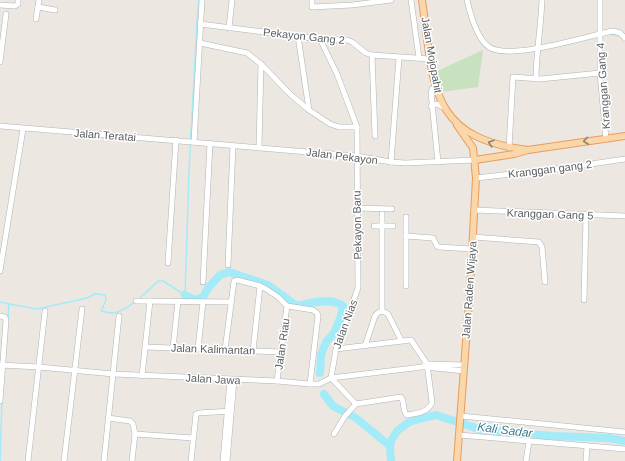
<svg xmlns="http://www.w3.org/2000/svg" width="625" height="461" font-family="Arial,sans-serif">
	<rect width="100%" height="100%" fill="#ece7e1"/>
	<polygon fill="#c8e2bf" points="483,50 478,87 441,92 437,71"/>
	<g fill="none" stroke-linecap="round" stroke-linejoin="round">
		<g stroke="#a4ebf9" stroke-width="1.5">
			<polyline points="197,23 199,0"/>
			<polyline points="608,34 617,35 620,36"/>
			<polyline points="185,295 189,171 197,23 199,24"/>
			<polyline points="0,302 9,304"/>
			<path d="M8,319L9,304L37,309L87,298L95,294L105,295L106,300L101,311C105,312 110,313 114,313C127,311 149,290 158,281H163L185,295"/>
			<polyline points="0,461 2,401"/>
		</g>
		<g stroke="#a4ebf9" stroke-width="8">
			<path d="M185,295L195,300L203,297L208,288L220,275L229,272L268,285L297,306C309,303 333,297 343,306L341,316L334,333L326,342L321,355L320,373"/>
			<polyline points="324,394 333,406 356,418 390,446"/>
			<polyline points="391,461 390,446 392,439 397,431 409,422 427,417 436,415 482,430 553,436 609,438 625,441"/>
		</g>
		<defs>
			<g id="minor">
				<polyline points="312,0 312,7 352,5 391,0"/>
				<polyline points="411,0 419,58"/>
				<path d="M467,0C470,13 477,39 489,47C509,61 587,36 613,31L620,33L625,38"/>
				<polyline points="600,0 600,73 606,139"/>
				<polyline points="0,5 15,6 18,4 18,0"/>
				<polyline points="38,7 55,10"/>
				<polyline points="36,19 39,0"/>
				<polyline points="200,24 320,39 347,40 352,42 366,53 372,55 430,59"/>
				<polyline points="229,28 232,0"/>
				<polyline points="298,36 309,110"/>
				<path d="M320,39L337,74L357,127L358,288L336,349L331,378L356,404L401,397C405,402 402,411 407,415C415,414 430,412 432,402L427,364L411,340L336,349"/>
				<polyline points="200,43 247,53 261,64 291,95 309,110 330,124 339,127 357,127"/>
				<polyline points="372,55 375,136"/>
				<polyline points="0,62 6,14"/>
				<path d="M536,79C536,53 541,27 542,0"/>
				<polyline points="436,87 432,89 431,93 438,162"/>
				<polyline points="431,106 437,104 443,107"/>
				<polyline points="0,126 356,156 391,162 405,163 475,160"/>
				<polyline points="194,142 202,0"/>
				<polyline points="259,147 261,64"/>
				<polyline points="509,148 513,77 540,79 600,73"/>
				<polyline points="391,162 399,58"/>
				<polyline points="476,178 564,168 625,159"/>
				<polyline points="357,208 392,209"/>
				<polyline points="474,210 625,216"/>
				<polyline points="382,214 382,311"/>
				<polyline points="374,226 393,226"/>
				<polyline points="406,236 433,238 437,246 439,247 472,249"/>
				<polyline points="473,237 539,242 542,247 545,282"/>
				<polyline points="168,263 176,140"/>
				<polyline points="228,265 233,146"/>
				<polyline points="0,271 23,129"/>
				<polyline points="203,282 210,143"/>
				<polyline points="406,286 406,217"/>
				<polyline points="584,300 586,215"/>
				<polyline points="136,301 231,302"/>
				<polyline points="0,316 5,317 6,320 0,401"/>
				<path d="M365,346L375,316C378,311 383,310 388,314L401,340"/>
				<polyline points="145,347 281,352"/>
				<polyline points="173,348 178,301"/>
				<polyline points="198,349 203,302"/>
				<polyline points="225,350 234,281 237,280 260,286 266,289 278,297 287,306 313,310 317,313 318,316 310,384"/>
				<polyline points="253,351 260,286"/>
				<polyline points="0,365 39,367 113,374 277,381 310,384 319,384 331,378 422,367 427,364 464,365"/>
				<polyline points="425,367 464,371"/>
				<polyline points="142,376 150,301"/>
				<polyline points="277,381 287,306"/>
				<polyline points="461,416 625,432"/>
				<polyline points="108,418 130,421 133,424 135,434 132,461"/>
				<polyline points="135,434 193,438"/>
				<polyline points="334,434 345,416 356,404"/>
				<polyline points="459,435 625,449"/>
				<polyline points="28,461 45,311"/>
				<polyline points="64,461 82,309"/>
				<polyline points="104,461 119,316"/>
				<polyline points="191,461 196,414 199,413 231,411"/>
				<polyline points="223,461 230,380"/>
				<polyline points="227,461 234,380"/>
				<polyline points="526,461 529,442"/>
				<polyline points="586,461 587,446"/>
			</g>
			<g id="major">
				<path d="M422,0C434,83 427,138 528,150"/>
				<polyline points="457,125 473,148 476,178 470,289 457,461"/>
				<polyline points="475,160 514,154 528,150 625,136"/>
			</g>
		</defs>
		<use href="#minor" stroke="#afb4b6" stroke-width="6"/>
		<use href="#major" stroke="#e89c5e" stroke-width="8"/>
		<use href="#minor" stroke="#fff" stroke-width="5"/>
		<use href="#major" stroke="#fad7a9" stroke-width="6"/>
	</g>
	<defs><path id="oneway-chevron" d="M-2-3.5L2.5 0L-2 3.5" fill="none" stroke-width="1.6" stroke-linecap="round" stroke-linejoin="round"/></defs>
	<g stroke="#8a8377">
		<use href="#oneway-chevron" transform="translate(586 141) rotate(172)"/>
		<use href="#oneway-chevron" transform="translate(491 143) rotate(-162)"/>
	</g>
	<g text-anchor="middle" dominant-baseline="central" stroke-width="3" stroke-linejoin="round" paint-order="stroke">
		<g font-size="11" fill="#5a5f61" stroke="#fff">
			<text transform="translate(304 36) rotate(6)">Pekayon Gang 2</text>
			<text transform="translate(432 55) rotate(80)">Jalan Mojopahit</text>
			<text transform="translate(603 86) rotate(-94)">Kranggan Gang 4</text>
			<text transform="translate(105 135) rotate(4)">Jalan Teratai</text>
			<text transform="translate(342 156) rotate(7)">Jalan Pekayon</text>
			<text transform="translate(550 169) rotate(-7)">Kranggan gang 2</text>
			<text transform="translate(550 214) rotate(2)">Kranggan Gang 5</text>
			<text transform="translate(357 225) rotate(-91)">Pekayon Baru</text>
			<text transform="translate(469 290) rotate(-86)">Jalan Raden Wijaya</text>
			<text transform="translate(345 324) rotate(-70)">Jalan Nias</text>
			<text transform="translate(282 344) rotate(-82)">Jalan Riau</text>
			<text transform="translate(213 349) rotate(2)">Jalan Kalimantan</text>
			<text transform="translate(213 379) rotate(3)">Jalan Jawa</text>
		</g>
		<g font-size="12" font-style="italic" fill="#3b7c90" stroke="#fff">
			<text transform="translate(505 430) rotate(7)">Kali Sadar</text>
		</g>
	</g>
</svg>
